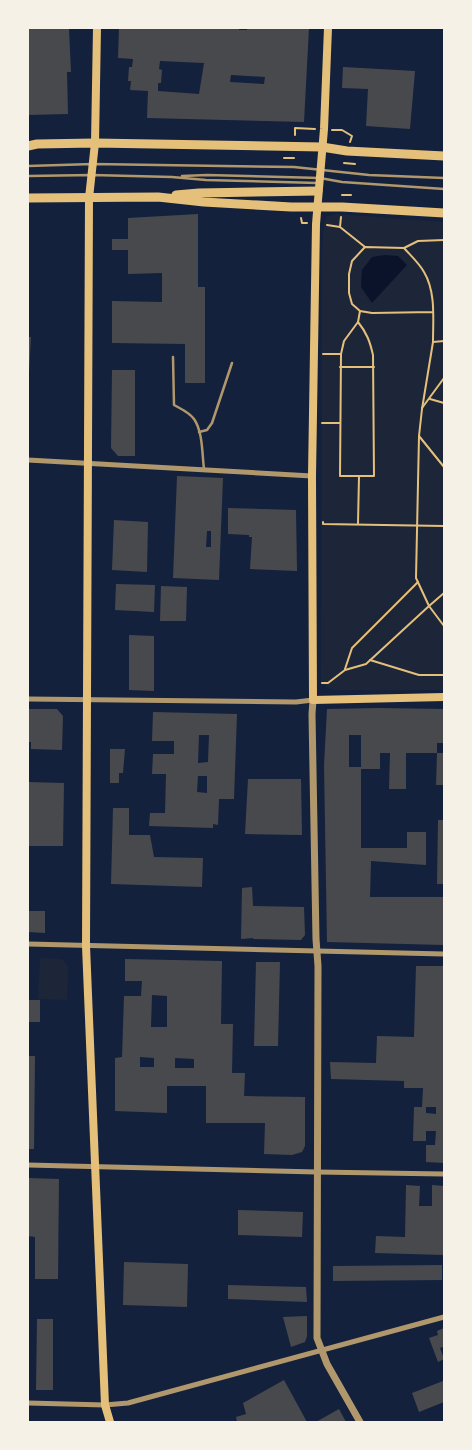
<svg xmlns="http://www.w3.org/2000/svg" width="472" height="1450" font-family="Inter,sans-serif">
	<rect width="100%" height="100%" fill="#14213d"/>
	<g fill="#1d2539">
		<polygon points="337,214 444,222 444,690 334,690 325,686 321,681 322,255 324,222 327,216"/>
		<polygon points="40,958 62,959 68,966 67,1000 38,999"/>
	</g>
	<polygon fill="#0b132b" points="385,255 398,256 407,265 372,303 361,287 362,270 372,257"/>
	<g fill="#48494c" fill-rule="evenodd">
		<polygon points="28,28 69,28 71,72 67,72 68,114 28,115"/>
		<path d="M119,28H211V29H221L222,28H239V30H247V28H309L304,122L147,118L148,91L130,90L131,81H128L129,67H132L133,59L118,58ZM160,61L204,63L199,94L158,91V83H161L162,70L159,69ZM231,75L265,77L264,84L230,82Z"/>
		<polygon points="343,67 415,71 410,129 366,126 368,89 342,88"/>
		<polygon points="198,214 198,287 205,287 205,383 185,383 185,344 112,343 112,301 162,302 162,273 128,274 128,250 112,250 112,239 128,239 128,218"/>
		<polygon points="28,337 31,337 29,372 28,372"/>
		<polygon points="112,370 135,370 135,456 118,456 111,448"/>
		<path d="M177,476L223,478L219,580L173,578ZM207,531H211V547H206Z"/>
		<polygon points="228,508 296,510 297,571 250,569 252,537 249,537 249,535 228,534"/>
		<polygon points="114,520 148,522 147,572 112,570"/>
		<polygon points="116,584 155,585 154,612 115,610"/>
		<polygon points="161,586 187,587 186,621 160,621"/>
		<polygon points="129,635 154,636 154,691 129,690"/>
		<polygon points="380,708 444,709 444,743 437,743 437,753 406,753 406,789 389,789 390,753 380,753 380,769 361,769 361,735 349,735 349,767 361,767 361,848 407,848 407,832 426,832 426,865 371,861 370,897 444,897 444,945 327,942 324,765 327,709"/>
		<polygon points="28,709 57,709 63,716 62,750 31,749 31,742 28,742"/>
		<path d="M153,712L237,714L234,799H219L218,825L213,824V828L149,826L150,813H165L166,774H152L153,754H174V741H152ZM199,735H209L208,762L198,763ZM198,776H207V793L197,792Z"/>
		<polygon points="110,749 125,749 123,773 119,773 119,783 110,783"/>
		<polygon points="437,753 444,753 444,785 436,785"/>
		<polygon points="248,779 301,779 302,835 245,834"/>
		<polygon points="28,782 64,783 63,846 28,846"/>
		<polygon points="113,808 129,808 129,835 150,835 154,857 203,858 202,887 111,884"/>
		<polygon points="438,820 444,820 444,884 437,884"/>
		<polygon points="252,887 253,906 304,907 305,935 301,940 253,939 253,938 241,939 242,888"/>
		<polygon points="28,911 45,911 45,933 28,932"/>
		<path d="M125,959L222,961L221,1024H233L232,1073H245L244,1096L305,1097V1146L302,1152L292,1155L264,1154L265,1123H206V1086H167V1113L115,1111V1058L122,1057L124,996H141L142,981H125ZM152,995L167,996V1027H151ZM140,1057L154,1058V1067H140ZM175,1058L194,1059V1068H175Z"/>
		<polygon points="256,962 280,962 278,1046 254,1046"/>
		<path d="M416,966H444V1163L426,1162V1145H435L436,1131H426V1141H413L414,1107H422L423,1088H404V1081L331,1079L330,1062L376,1063L377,1036L414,1037ZM426,1107H436V1114L426,1113Z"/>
		<rect x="28" y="1000" width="12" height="22"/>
		<polygon points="28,1056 35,1056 34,1149 28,1149"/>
		<polygon points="28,1178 59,1179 58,1279 35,1279 35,1237 28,1236"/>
		<polygon points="406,1185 420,1186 419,1206 432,1206 432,1185 444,1186 444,1255 375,1253 376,1236 405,1237"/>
		<polygon points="238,1210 303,1212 302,1237 238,1235"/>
		<polygon points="124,1262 188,1264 187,1307 123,1305"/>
		<polygon points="442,1265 442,1280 333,1281 333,1266"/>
		<polygon points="228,1285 306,1287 307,1302 228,1299"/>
		<polygon points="307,1316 307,1336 305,1342 291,1347 283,1317"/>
		<polygon points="37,1319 53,1319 53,1390 36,1390"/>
		<polygon points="444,1328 444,1350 443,1347 440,1348 444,1359 438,1362 429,1338 438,1335 437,1331"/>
		<polygon points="284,1380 307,1422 237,1422 236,1417 246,1414 243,1403"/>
		<polygon points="443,1381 444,1386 444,1402 419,1412 412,1393"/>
		<polygon points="339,1409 346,1422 316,1422"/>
	</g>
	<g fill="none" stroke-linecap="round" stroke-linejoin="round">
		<g stroke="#e5c07b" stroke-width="2">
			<polyline points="332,130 342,130 352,136 350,142"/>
			<polyline points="295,135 295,128 315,129"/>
			<polyline points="284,158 294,158"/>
			<polyline points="344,163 355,164"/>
			<polyline points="342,195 351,195"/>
			<polyline points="301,218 302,223 307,223"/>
			<polyline points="327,225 340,227 365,247"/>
			<polyline points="340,227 341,217"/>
			<polyline points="404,248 418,241 444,240"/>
			<path d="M433,312L372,313L360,311L352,304L349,293V274L352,261L365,247L404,248C410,255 419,263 424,272C436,292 433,319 433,342"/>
			<path d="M358,322C367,333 370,342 373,355L374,476H340L341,354L344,341Z"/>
			<polyline points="358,322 360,311"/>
			<polyline points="323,354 341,354"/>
			<polyline points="340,367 374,367"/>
			<polyline points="430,399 444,403"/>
			<polyline points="422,408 444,378"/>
			<polyline points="322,423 340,423"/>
			<polyline points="419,436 444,467"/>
			<polyline points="323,522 323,524 444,526"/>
			<polyline points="358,524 359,476"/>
			<polyline points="444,593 429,606 444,626"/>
			<polyline points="370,660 419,675 444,675"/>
			<polyline points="345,669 352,648 418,582"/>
			<polyline points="322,683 328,683 345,670 366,664 429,606 416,578 419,436 422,409 433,342 444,341"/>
		</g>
		<g stroke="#b1986c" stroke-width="2.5">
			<polyline points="28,166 93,164 294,167 369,175 444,178"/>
			<polyline points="28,176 92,175 172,177 206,180 317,183"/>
			<polyline points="182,176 207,175 320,178 342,182 444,189"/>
			<path d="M173,357L174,405C181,409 189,412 194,419C203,432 202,454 204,469"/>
			<polyline points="199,432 207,430 212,423 232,363"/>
		</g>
		<g stroke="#b1986c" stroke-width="5">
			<polyline points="28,460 312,476"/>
			<polyline points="28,699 296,702 313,700"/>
			<polyline points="28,944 444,954"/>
			<polyline points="28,1165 317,1172 444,1174"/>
			<polyline points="28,1403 105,1405 128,1403 444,1317"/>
		</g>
		<polyline stroke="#b1986c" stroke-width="7" points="313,700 312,714 316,939 318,966 317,1338 327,1364 360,1422"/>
		<g stroke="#e5c07b" stroke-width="8">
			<polyline points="97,28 95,143 89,198 86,946 105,1405 110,1422"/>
			<polyline points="328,28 324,129 316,224 312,476 313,700 444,697"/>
		</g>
		<g stroke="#e5c07b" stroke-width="9">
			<polyline points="28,146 37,144 95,143 322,147 347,151 444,156"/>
			<polyline points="176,195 199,193 318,191"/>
			<polyline points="28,198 158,197 204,202 291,207 342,207 444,213"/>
		</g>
	</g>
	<rect width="472" height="1450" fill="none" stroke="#f6f1e7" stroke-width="58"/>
</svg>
